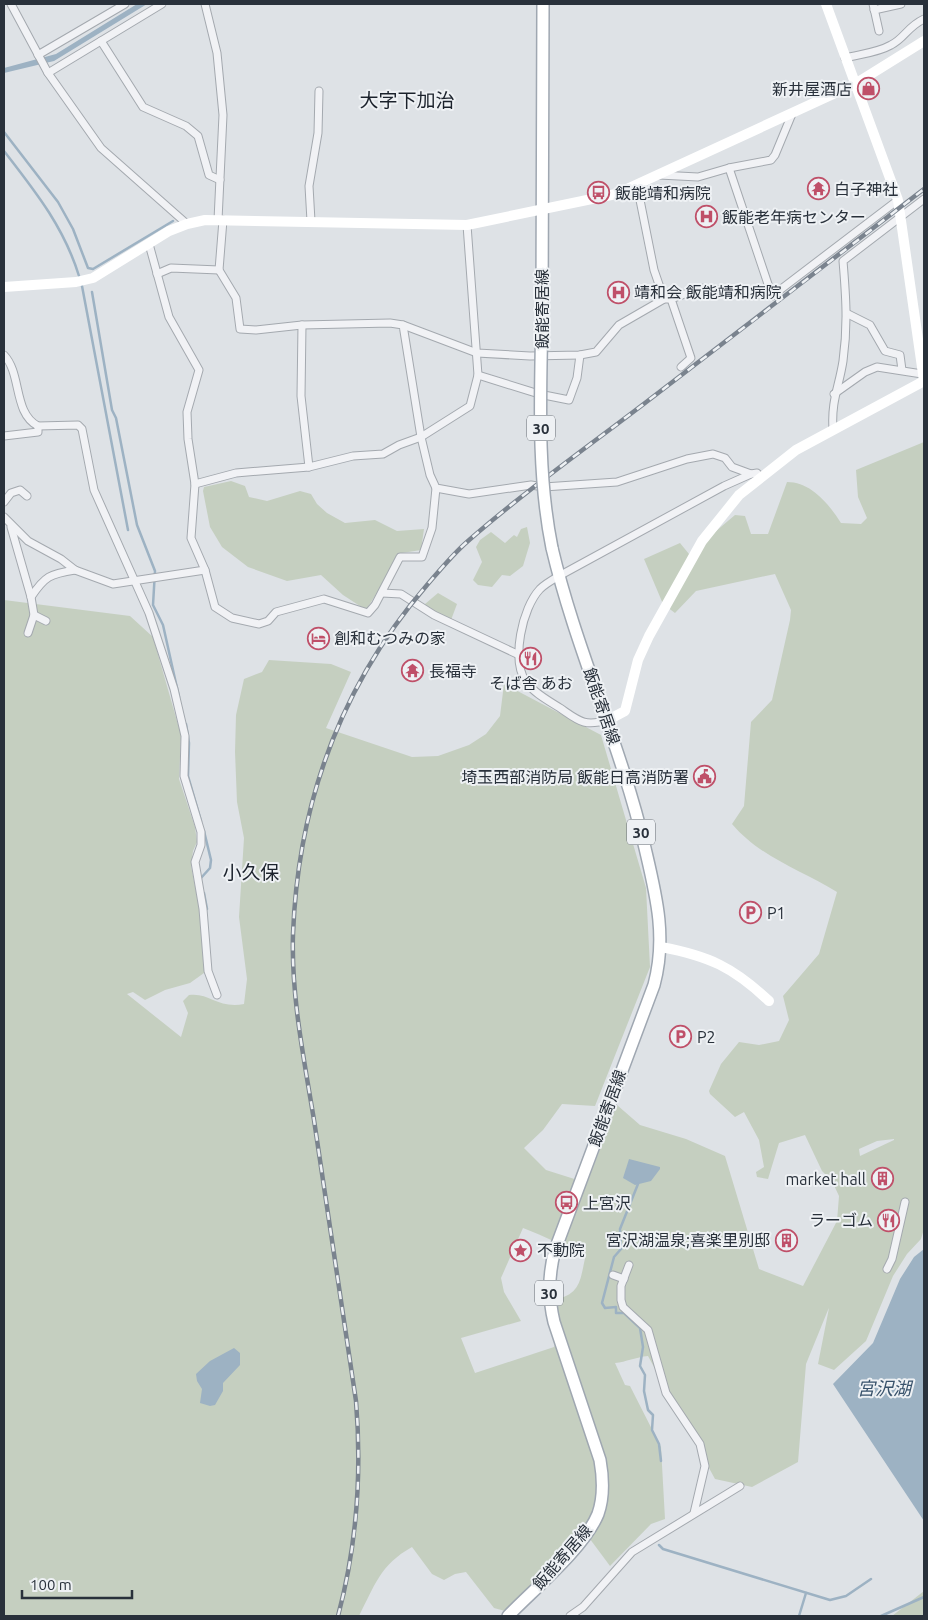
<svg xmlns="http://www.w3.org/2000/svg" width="928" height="1620" font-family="Ubuntu,'Noto Sans JP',sans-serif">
	<rect width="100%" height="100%" fill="#dee2e6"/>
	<g fill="#c5cfc0" fill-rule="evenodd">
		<path d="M924,442V1229L921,1239L907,1254L893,1276L866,1341L834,1370L818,1364L829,1308L828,1310L806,1364L798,1462L752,1487L715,1479L648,1356C636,1357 626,1362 615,1363L625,1385L630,1386L661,1447L665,1519L651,1524L610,1566L584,1531L505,1611L494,1608L466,1572L455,1574L444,1580L432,1574L412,1547C380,1565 375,1585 359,1616H4V600L130,616L153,637L181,735L179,779L195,827L197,842L193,851L191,866L211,968L190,983L165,990L145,1000L133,992L127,994L181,1037L188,1013L183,1001L189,995C209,992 218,1009 244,1004L247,979L239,917L244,838L237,802L235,752L236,715L244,679L262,672L269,660L331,664L351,672L326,728L412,757L438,756L469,745L486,734L500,716L504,684L601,735L646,888L650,967L595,1106L562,1104L543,1130L524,1148L546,1170L587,1183L617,1105L640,1125L686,1139L725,1156L759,1269L803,1286L837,1221L839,1196L832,1181L822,1171L805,1135L779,1143L768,1179L757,1177L756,1172L764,1167L759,1140L744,1112L735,1117L710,1094L709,1091L721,1064L739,1042L759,1045L779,1041L789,1020L783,996L819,954L837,892C801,870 760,857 732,824L744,806L751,722L772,700L790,620L791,610L775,574L696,591L675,613L663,604L644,559L680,543L689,554L735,515L745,516L751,534H768L787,482C811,482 829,504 841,523L861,524L867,518L858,497L856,470ZM894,1139V1140L860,1156L859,1149L877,1141ZM523,1228C545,1236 564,1247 586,1254C580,1279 582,1294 554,1300L563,1331L554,1347L475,1373L461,1338L521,1321L504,1292L501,1278Z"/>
		<polygon points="231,481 245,486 249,497 267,501 300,491 311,494 317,504 327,513 345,523 375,520 397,531 424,529 421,550 402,553 366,610 343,595 321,575 287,581 248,567 222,547 210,527 203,491 204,487"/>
		<polygon points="527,527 530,543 523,566 510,576 502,575 492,587 478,585 473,580 482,562 476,547 480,540 491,532 505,543 514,535 517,537 521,529"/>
		<polygon points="438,593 457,604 451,620 426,608 425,604"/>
		<polygon points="924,1591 924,1616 892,1616"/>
	</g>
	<g fill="#9db2c3">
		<polygon points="137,4 147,4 54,61 4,73 4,68 56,54"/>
		<polygon points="629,1159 660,1167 660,1169 651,1181 635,1185 623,1178"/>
		<polygon points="924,1249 924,1521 833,1384 873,1343 900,1279 914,1257"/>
		<polygon points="234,1348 240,1353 240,1365 223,1383 223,1391 215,1405 210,1406 200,1403 202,1389 197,1381 196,1374 210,1361"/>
	</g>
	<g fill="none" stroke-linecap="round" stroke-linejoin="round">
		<g stroke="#9db2c3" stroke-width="2.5">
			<polyline points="4,132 58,202 73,229 88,268 93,269 173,221"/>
			<path d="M4,151C35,191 64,227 79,276"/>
			<polyline points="82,286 128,530"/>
			<polyline points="92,292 112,410 116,418 137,525 155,571 153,605 163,625 179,697"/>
			<polyline points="186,724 189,743 188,776 201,821"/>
			<polyline points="201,878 210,868 211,860 204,831"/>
			<polyline points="204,893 207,909"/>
			<polyline points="638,1184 620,1229 621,1249 614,1257 602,1303 605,1308 616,1307 616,1313 624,1313 640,1328 643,1347 640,1366 645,1375 644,1391 648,1410 653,1415 652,1430 659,1444 661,1461"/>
			<polyline points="659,1545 663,1549 830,1600 846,1596 871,1579"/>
			<polyline points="799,1616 806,1593"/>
			<polyline points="881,1616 924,1597"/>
		</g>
		<defs>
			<g id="street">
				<polyline points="11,4 48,73 101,148 187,224"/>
				<polyline points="205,4 217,53 223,115 218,220"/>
				<polyline points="873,4 879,31"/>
				<polyline points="874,10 901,4"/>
				<polyline points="101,41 143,107 186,126 198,136 209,175 220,180"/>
				<polyline points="38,55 125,4"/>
				<path d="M845,58C860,54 877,53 891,45C905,38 907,27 924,19"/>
				<polyline points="48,73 162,4"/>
				<polyline points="729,168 772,296"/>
				<polyline points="659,175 698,177 729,168 771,160 775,155 792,114"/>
				<polyline points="637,185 654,270 664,299"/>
				<polyline points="223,220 219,270 236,298 240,329 256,330 302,325 390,323 403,325 421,437 430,475 436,488 469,494 531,485 544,487 617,482 687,459 713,454 725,458 732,467 751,474"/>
				<polyline points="311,221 309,186 318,133 319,91"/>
				<polyline points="149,244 169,317 199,370 187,412 188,439 195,484 191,538 205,570 215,607 232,618 259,624 268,621 276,612 324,599 368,613 375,605 400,557 422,557 432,528 436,488"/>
				<polyline points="157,274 171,268 219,270"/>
				<polyline points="671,299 691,358 681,367"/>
				<polyline points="848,314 870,325 885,351 900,355 902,370"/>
				<polyline points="302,325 301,396 309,467"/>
				<polyline points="403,325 477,353 530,356 580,355 596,352 619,325 664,299 671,299 701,288 772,296 898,200"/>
				<path d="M4,355C22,374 13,413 38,426L78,425L82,429L94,490L149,613L174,689L185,736L184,776L201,832V845L195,862L203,909L208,971L217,995"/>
				<polyline points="478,375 539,394 569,400 577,378 580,355"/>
				<polyline points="834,394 865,372 877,367 922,374"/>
				<path d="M833,429C831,401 839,387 843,361C848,325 846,297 843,261L924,199"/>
				<polyline points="4,436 38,432 38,426"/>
				<polyline points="195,484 236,473 309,467 353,456 383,454 399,445 421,437 470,406 478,375 467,225"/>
				<polyline points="4,502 11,493 20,490 27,496"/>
				<polyline points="4,517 28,541 61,559 75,570 113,584 205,570"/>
				<polyline points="11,527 31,597 34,615 28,633"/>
				<polyline points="382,593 401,594 434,615 517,654"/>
				<path d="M31,597C45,576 50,574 75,570"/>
				<polyline points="34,615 46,621"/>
				<path d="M608,720C584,727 579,721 560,708C549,701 534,693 526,682C511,660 522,608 540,589C545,584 552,580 559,576L724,486L751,474L757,473L760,476"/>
				<polyline points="629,1265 621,1286 621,1300 623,1307 648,1330 666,1393 700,1444 705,1466 694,1513"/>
				<polyline points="887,1269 892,1259 905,1202"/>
				<polyline points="613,1275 624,1279"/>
				<polyline points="570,1616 583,1607 632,1552 740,1486"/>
			</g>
			<g id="primary">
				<polyline points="542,308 543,4"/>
				<path d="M508,1616C534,1589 584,1548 598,1514C604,1497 603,1477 600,1460L554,1322C548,1297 548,1275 555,1250L654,985C667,937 656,895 645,848C621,745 576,650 552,548"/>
			</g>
		</defs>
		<use href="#street" stroke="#a4a9af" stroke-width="9"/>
		<use href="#primary" stroke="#9fa7b1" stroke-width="14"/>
		<use href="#street" stroke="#f1f2f5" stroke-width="7"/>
		<g stroke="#fff" stroke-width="10">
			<polyline points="4,287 76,282 93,278 169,231 187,224 205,220 467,225 616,194 855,84 924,41"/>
			<polyline points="608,720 625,711 638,660 649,636 702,541 739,495 796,450 924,381 898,200 826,4"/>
			<path d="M661,947C709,956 733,967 769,1001"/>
		</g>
		<use href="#primary" stroke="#fff" stroke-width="11"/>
		<defs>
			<path id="rail" d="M338,1616C357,1545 362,1475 356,1401C342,1308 328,1214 314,1120C304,1059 291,996 293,934C298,803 341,685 427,585C440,570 453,554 468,541C524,492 586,448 645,403C738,332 831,261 924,189"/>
		</defs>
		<use href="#rail" stroke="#7a838e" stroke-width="4.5"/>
		<use href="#rail" stroke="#eef1f4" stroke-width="2.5" stroke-dasharray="8" stroke-linecap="butt"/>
		<defs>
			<path id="primary-bridge" d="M542,308C541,388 536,469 552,548"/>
		</defs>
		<use href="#primary-bridge" stroke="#9fa7b1" stroke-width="14" stroke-linecap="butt"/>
		<use href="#primary-bridge" stroke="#fff" stroke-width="11"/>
	</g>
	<defs>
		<symbol id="shop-ring" viewBox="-11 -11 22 22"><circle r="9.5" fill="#eef1f4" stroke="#bf5069" stroke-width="1.5"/><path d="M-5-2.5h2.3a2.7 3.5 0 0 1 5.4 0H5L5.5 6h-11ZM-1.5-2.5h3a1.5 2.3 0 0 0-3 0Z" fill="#bf5069"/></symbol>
		<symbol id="temple-ring" viewBox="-11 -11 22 22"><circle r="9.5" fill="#eef1f4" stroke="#bf5069" stroke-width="1.5"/><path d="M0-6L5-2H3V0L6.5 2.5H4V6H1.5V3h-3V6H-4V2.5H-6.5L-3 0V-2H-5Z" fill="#bf5069"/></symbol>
		<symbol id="bus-ring" viewBox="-11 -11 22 22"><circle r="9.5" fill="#eef1f4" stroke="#bf5069" stroke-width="1.5"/><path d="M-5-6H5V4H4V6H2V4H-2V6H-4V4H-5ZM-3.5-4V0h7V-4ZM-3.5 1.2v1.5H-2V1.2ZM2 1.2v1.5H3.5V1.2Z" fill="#bf5069"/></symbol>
		<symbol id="hospital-ring" viewBox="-11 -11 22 22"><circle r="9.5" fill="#eef1f4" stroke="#bf5069" stroke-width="1.5"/><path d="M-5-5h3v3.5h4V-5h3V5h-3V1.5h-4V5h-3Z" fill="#bf5069"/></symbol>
		<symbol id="hotel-ring" viewBox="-11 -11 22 22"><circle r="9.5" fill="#eef1f4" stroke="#bf5069" stroke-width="1.5"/><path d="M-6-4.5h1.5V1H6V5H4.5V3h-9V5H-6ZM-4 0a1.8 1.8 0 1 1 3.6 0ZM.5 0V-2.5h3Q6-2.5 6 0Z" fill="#bf5069"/></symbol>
		<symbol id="restaurant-ring" viewBox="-11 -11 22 22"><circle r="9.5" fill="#eef1f4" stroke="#bf5069" stroke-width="1.5"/><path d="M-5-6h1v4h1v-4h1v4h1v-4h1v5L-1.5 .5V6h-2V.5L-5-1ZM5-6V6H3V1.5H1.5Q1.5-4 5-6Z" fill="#bf5069"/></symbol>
		<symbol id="civic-ring" viewBox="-11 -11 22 22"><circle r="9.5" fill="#eef1f4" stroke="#bf5069" stroke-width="1.5"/><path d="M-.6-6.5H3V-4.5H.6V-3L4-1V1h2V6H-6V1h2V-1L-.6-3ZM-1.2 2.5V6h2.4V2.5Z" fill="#bf5069"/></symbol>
		<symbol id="parking-ring" viewBox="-11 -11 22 22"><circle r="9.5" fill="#eef1f4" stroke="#bf5069" stroke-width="1.5"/><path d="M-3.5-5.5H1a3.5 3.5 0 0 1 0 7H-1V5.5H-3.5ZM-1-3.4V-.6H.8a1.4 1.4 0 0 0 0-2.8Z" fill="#bf5069"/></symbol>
		<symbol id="building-ring" viewBox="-11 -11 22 22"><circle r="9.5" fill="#eef1f4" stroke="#bf5069" stroke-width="1.5"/><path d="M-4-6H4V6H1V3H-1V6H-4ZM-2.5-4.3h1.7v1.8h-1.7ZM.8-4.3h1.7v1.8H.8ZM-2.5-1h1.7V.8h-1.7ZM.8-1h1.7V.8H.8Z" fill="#bf5069"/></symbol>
		<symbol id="sight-ring" viewBox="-11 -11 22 22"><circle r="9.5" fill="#eef1f4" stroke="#bf5069" stroke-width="1.5"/><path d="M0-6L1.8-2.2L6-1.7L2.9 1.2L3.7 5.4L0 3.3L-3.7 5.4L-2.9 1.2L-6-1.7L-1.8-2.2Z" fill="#bf5069"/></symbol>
	</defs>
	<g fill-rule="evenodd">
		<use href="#shop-ring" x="856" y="76" width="25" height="25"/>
		<use href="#temple-ring" x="806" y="176" width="25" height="25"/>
		<use href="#bus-ring" x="586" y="180" width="25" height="25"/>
		<use href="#hospital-ring" x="694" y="204" width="25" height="25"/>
		<use href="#hospital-ring" x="606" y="280" width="25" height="25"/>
		<use href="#hotel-ring" x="306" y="626" width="25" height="25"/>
		<use href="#restaurant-ring" x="518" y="646" width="25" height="25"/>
		<use href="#temple-ring" x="400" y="658" width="25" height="25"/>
		<use href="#civic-ring" x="692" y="764" width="25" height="25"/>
		<use href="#parking-ring" x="738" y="900" width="25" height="25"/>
		<use href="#parking-ring" x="668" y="1024" width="25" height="25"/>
		<use href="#building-ring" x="870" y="1166" width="25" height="25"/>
		<use href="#bus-ring" x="554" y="1190" width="25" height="25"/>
		<use href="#restaurant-ring" x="876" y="1208" width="25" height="25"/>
		<use href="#building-ring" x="774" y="1228" width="25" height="25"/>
		<use href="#sight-ring" x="508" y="1238" width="25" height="25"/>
	</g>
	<g text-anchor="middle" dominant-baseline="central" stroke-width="4" stroke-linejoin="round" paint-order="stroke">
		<g fill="#eef1f4" stroke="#646b72" stroke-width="1">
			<rect x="527" y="415.5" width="28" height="25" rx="4"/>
			<rect x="627" y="819.5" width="28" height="25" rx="4"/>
			<rect x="535" y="1280.5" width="28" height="25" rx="4"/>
		</g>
		<g font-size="15" font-weight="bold" fill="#29313b">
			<text x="541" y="428">30</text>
			<text x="641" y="832">30</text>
			<text x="549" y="1293">30</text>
		</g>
		<g font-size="16" fill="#29313b" stroke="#eef1f4" text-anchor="start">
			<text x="852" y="89" text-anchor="end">新井屋酒店</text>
			<text x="834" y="189">白子神社</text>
			<text x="615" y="193">飯能靖和病院</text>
			<text x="722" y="217">飯能老年病センター</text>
			<text x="634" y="292">靖和会 飯能靖和病院</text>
			<text x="334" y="638">創和むつみの家</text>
			<text x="429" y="671">長福寺</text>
			<text x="531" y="683" text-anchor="middle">そば舎 あお</text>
			<text x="689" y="777" text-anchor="end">埼玉西部消防局 飯能日高消防署</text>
			<text x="767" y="913">P1</text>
			<text x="697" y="1037">P2</text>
			<text x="866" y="1179" text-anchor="end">market hall</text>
			<text x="583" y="1203">上宮沢</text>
			<text x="873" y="1220" text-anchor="end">ラーゴム</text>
			<text x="770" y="1240" text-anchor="end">宮沢湖温泉;喜楽里別邸</text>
			<text x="537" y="1250">不動院</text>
		</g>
		<g font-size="16" fill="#29313b" stroke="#eef1f4">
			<text transform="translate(542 309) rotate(-90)">飯能寄居線</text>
			<text transform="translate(602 706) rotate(71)">飯能寄居線</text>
			<text transform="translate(607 1108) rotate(-70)">飯能寄居線</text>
			<text transform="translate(562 1557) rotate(-49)">飯能寄居線</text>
		</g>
		<g font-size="18" font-style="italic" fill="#38526b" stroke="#eef1f4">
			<text x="884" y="1388">宮沢湖</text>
		</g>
		<g font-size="19" fill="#1b222c" stroke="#eef1f4">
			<text x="407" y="100">大字下加治</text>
			<text x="251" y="872">小久保</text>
		</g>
	</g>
	<rect width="928" height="1620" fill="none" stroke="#29313b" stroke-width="10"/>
	<path d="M22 1590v8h110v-8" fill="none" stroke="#29313b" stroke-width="2.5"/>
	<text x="30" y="1590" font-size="15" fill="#29313b" stroke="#eef1f4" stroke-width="4" paint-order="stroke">100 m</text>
</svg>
